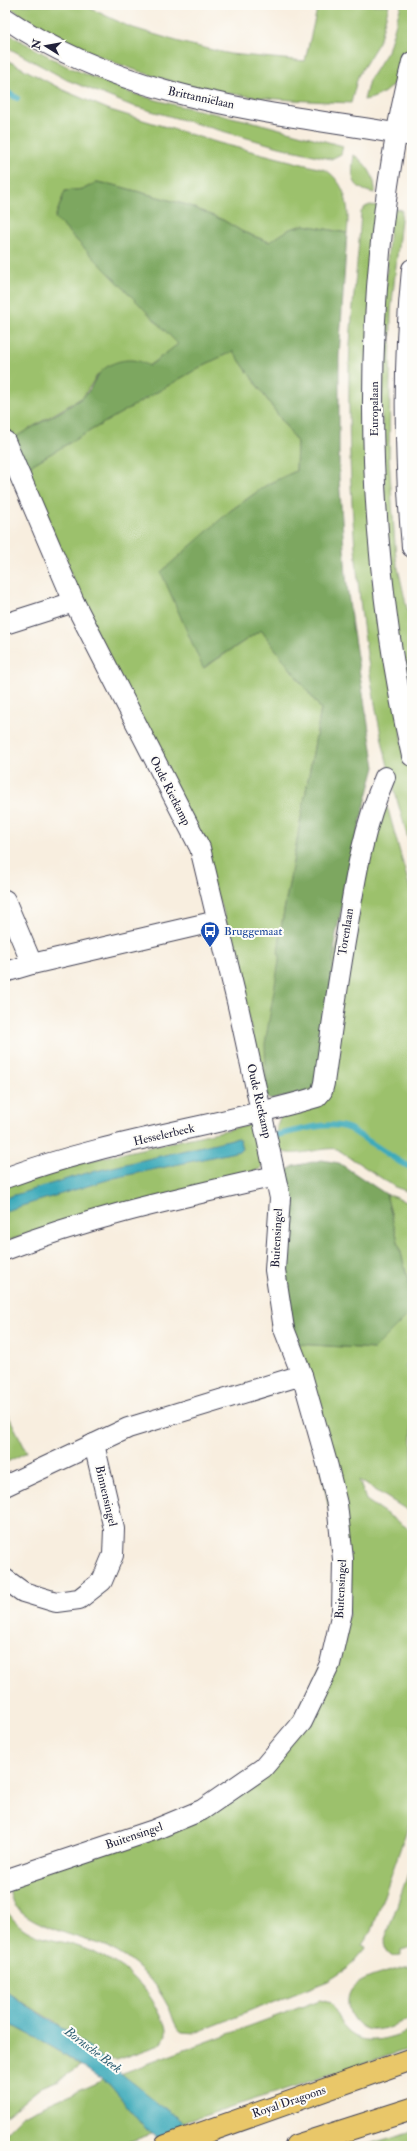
<svg xmlns="http://www.w3.org/2000/svg" width="417" height="2151" font-family="'IM FELL Double Pica',serif">
	<rect width="100%" height="100%" fill="#fdfcf7"/>
	<filter id="ink" filterUnits="userSpaceOnUse"><feTurbulence type="fractalNoise" baseFrequency=".025" numOctaves="2"/><feDisplacementMap in="SourceGraphic" scale="8" xChannelSelector="R" yChannelSelector="G"/><feConvolveMatrix kernelMatrix="1 2 1 2 8 2 1 2 1" color-interpolation-filters="sRGB"/></filter>
	<filter id="wash" filterUnits="userSpaceOnUse"><feTurbulence type="fractalNoise" baseFrequency=".012" numOctaves="4" result="noise"/><feDisplacementMap in="SourceGraphic" scale="16" xChannelSelector="R" yChannelSelector="G"/><feGaussianBlur stdDeviation="0.9" result="paint"/><feColorMatrix in="noise" values="0 0 0 0 0 0 0 0 0 0 0 0 0 0 0 0 0 1.4 0 .05"/><feComposite in="paint" operator="in"/></filter>
	<g filter="url(#wash)">
		<rect width="100%" height="100%" fill="#f8eedf"/>
		<g fill="#9cc16c" stroke="#5f7254">
			<path d="M6,5H83L130,27L183,43L230,54L305,61L318,5H389L379,42L358,76L351,103C311,101 272,100 233,94C152,82 73,51 6,5Z"/>
			<path d="M401,5H412C412,39 408,94 364,100L369,80L388,51Z"/>
			<polygon points="5,32 66,66 131,93 175,105 254,122 343,146 341,154 331,159 279,147 130,105 67,80 5,46"/>
			<path d="M5,59L65,91L110,110L219,143L326,170C347,184 350,210 347,233L304,225L290,229L270,242L243,232L223,220L187,205L114,185L97,182L84,189L65,191L55,218L179,344L148,366L146,364L98,374L83,397L12,439L5,431Z"/>
			<path d="M354,155C367,164 376,177 375,193C350,189 351,176 354,155Z"/>
			<path d="M370,205L378,206L370,318L402,740L412,782V853C402,816 390,778 382,740C357,619 348,495 349,371C350,318 358,265 361,212L365,207Z"/>
			<polygon points="391,208 402,210 391,312 389,459 396,559 412,631 412,727 388,577 380,371"/>
			<polygon points="233,351 297,442 296,471 268,484 230,511 204,668 261,630 321,709 282,922 280,955 267,1098 223,910 85,608 26,468 202,366"/>
			<path d="M384,807L388,809L412,896V1193L395,1187L337,1149C323,1146 286,1161 279,1148C277,1143 277,1132 277,1126Z"/>
			<polygon points="249,1125 258,1130 264,1162 261,1169 5,1241 5,1186 65,1166"/>
			<polygon points="386,1194 412,1204 412,1296"/>
			<path d="M412,1311V1359L405,1367L412,1374V1513L359,1480L366,1500L412,1531V1815L372,1930L362,1945L366,1947L347,1969L328,1981L195,2033L182,2032C174,2027 173,2016 169,2008C155,1981 135,1960 107,1947C86,1938 0,1921 11,1886L259,1781L349,1615L298,1344L374,1349Z"/>
			<polygon points="5,1409 27,1452 5,1463"/>
			<polygon points="412,1862 412,1947 401,1950 401,1955 393,1956 386,1951 384,1943"/>
			<path d="M5,1909C12,1918 18,1926 29,1932C40,1938 54,1940 67,1943C110,1956 140,1973 160,2014C166,2025 170,2035 160,2045L117,2060L101,2059L53,2021L5,1991Z"/>
			<path d="M405,1967H412V2018C400,2022 384,2031 371,2030C351,2028 339,1998 356,1985C369,1975 390,1972 405,1967Z"/>
			<path d="M320,2000L331,2003C337,2010 337,2019 343,2026C361,2050 388,2038 412,2030V2048L182,2123L120,2074Z"/>
			<polygon points="5,2021 54,2048 80,2066 59,2080 41,2087 5,2117"/>
			<polygon points="103,2080 109,2084 152,2134 116,2146 5,2146 5,2133 23,2115"/>
			<polygon points="412,2131 412,2146 363,2146"/>
		</g>
		<g fill="#7da760" stroke="#50644e">
			<path d="M97,182L114,185L187,205L223,220L243,232L269,242L290,229L304,225L347,233L339,356V478L346,576L352,626L375,767L361,819L336,934L321,1071L312,1090L271,1100L267,1098L265,1044L280,955L278,953L282,922L321,709L261,630L203,668L161,572L230,511L268,484L296,471L297,442L233,351L202,366L26,468L12,439C35,425 61,413 83,397C91,391 93,381 99,374C110,360 134,355 149,366L178,344L55,218L65,191L84,189Z"/>
			<polygon points="322,1160 339,1163 386,1194 412,1296 412,1311 374,1349 298,1344 284,1297 284,1172 294,1166"/>
		</g>
		<g fill="#3caaba" stroke="#2f667a">
			<polygon points="237,1138 240,1140 242,1149 240,1151 114,1178 5,1211 5,1198 83,1174"/>
			<polygon points="5,1991 75,2037 213,2146 169,2146 147,2130 109,2084 54,2048 5,2021"/>
		</g>
		<g fill="none" stroke-linecap="round" stroke-linejoin="round">
			<g stroke="#3caaba" stroke-width="6">
				<polyline points="5,91 17,98"/>
				<path d="M272,1136C297,1132 326,1119 350,1129L400,1162L412,1168"/>
			</g>
		</g>
	</g>
	<g filter="url(#ink)">
		<g fill="none" stroke-linecap="round" stroke-linejoin="round">
			<defs>
				<g id="minor">
					<path d="M5,18C125,101 273,112 412,136"/>
					<path d="M412,62C358,280 362,537 412,756"/>
					<path d="M412,269C403,362 404,455 412,547"/>
					<polyline points="5,441 74,602 200,848 238,1006 280,1198 275,1270 284,1329 302,1375 328,1467 337,1504 343,1559 342,1612 330,1664 302,1722 263,1768 202,1810 154,1830 5,1880"/>
					<polyline points="5,624 74,602"/>
					<polyline points="5,900 32,964"/>
					<polyline points="5,972 32,964 217,921"/>
					<path d="M5,1178C106,1141 214,1127 317,1097L322,1091L324,1083C331,1032 338,981 347,930C355,878 364,825 385,777"/>
					<path d="M5,1250C93,1216 184,1197 275,1176"/>
					<polyline points="5,1486 128,1428 302,1375"/>
					<polyline points="5,1579 23,1592 56,1602 79,1599 102,1581 113,1555 114,1529 94,1444"/>
				</g>
				<g id="major">
					<polyline points="166,2146 412,2059"/>
					<polyline points="296,2146 412,2109"/>
				</g>
			</defs>
			<use href="#minor" stroke="#424154" stroke-width="22"/>
			<use href="#major" stroke="#424154" stroke-width="24"/>
			<use href="#minor" stroke="#fff" stroke-width="20"/>
			<use href="#major" stroke="#e9c769" stroke-width="22"/>
		</g>
	</g>
	<defs>
		<symbol id="bus-pin" viewBox="-11 -11 22 30"><path d="M0 17L-7.5 6A9.5 9.5 0 1 1 7.5 6Z" fill="#1a4fb4" stroke="#fdfcf7"/><path d="M-5-6H5V4H4V6H2V4H-2V6H-4V4H-5ZM-3.5-4V0h7V-4ZM-3.5 1.2v1.5H-2V1.2ZM2 1.2v1.5H3.5V1.2Z" fill="#fff"/></symbol>
	</defs>
	<g fill-rule="evenodd">
		<use href="#bus-pin" x="199" y="920" width="22" height="30"/>
	</g>
	<g text-anchor="middle" dominant-baseline="central" stroke-width="4" stroke-linejoin="round" paint-order="stroke">
		<g font-size="12" fill="#22223b" stroke="#fdfcf7">
			<text transform="translate(201 98) rotate(12)">Brittanniëlaan</text>
			<text transform="translate(374 409) rotate(-90)">Europalaan</text>
			<text transform="translate(170 791) rotate(63)">Oude Rietkamp</text>
			<text transform="translate(346 932) rotate(-81)">Torenlaan</text>
			<text transform="translate(259 1101) rotate(77)">Oude Rietkamp</text>
			<text transform="translate(164 1135) rotate(-13)">Hesselerbeek</text>
			<text transform="translate(277 1238) rotate(-87)">Buitensingel</text>
			<text transform="translate(106 1496) rotate(77)">Binnensingel</text>
			<text transform="translate(341 1589) rotate(-87)">Buitensingel</text>
			<text transform="translate(134 1836) rotate(-19)">Buitensingel</text>
			<text transform="translate(289 2102) rotate(-19)">Royal Dragoons</text>
		</g>
		<g font-size="12" fill="#164399" stroke="#fdfcf7" text-anchor="start">
			<text x="224" y="931">Bruggemaat</text>
		</g>
		<g font-size="13" font-style="italic" fill="#2e5f74" stroke="#fdfcf7">
			<text transform="translate(93 2050) rotate(37)">Bornsche Beek</text>
		</g>
	</g>
	<rect width="417" height="2151" fill="none" stroke="#fdfcf7" stroke-width="20"/>
	<g transform="translate(46 46) rotate(281)" stroke="#fdfcf7" stroke-width="3" paint-order="stroke">
	<path d="M0-3L7 15L0 10L-7 15Z" fill="#22223b"/>
	<text y="-6" font-size="11" font-weight="bold" text-anchor="middle" fill="#22223b">N</text>
	</g>
</svg>
